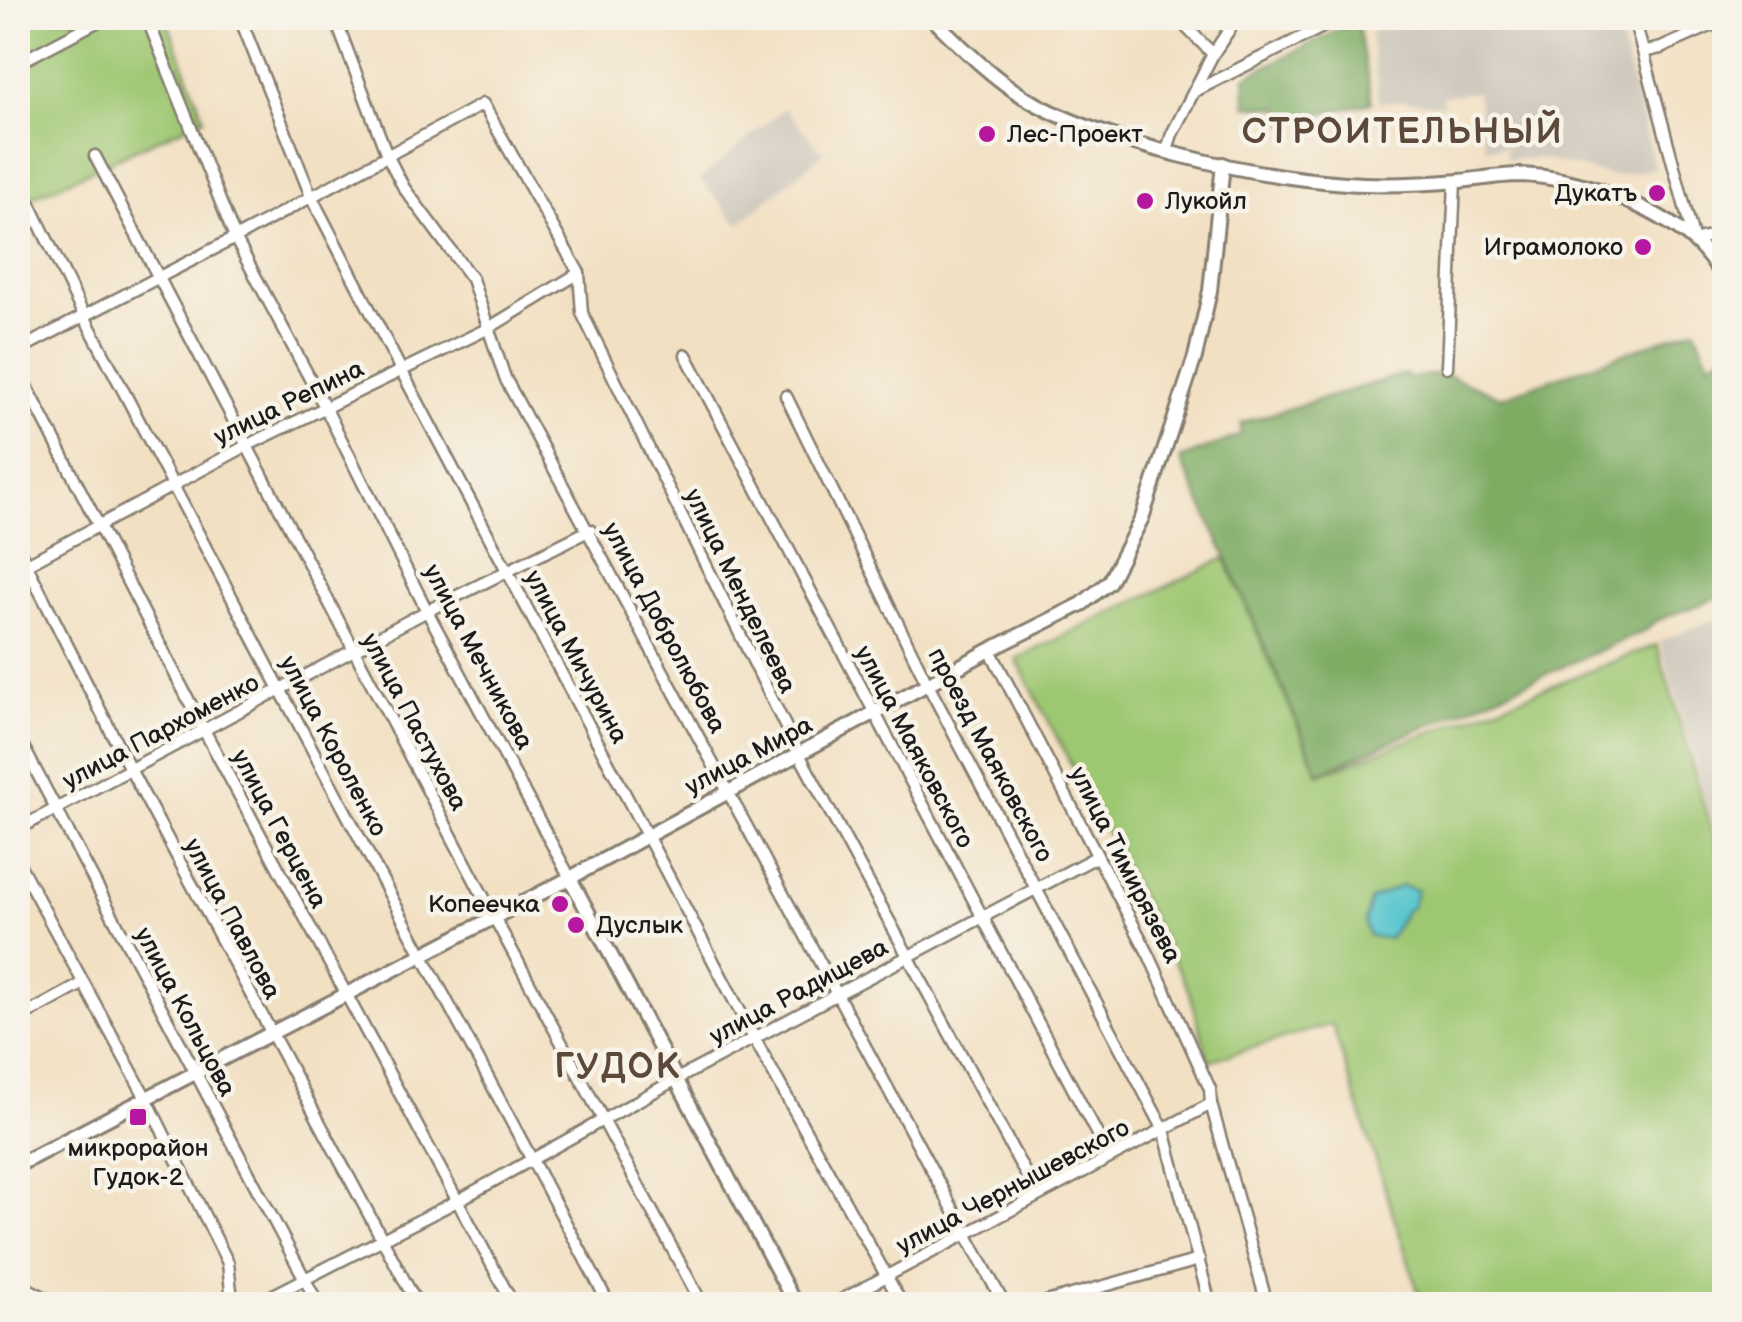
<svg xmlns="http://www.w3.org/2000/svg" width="1742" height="1322" font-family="'Balsamiq Sans',sans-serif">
	<rect width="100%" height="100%" fill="#f7f3e8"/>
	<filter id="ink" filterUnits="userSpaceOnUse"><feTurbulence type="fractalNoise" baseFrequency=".01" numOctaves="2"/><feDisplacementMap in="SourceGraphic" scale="20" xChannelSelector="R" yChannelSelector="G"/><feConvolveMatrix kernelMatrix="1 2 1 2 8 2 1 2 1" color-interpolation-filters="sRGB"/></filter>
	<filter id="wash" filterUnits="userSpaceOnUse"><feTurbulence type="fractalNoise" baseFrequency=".0048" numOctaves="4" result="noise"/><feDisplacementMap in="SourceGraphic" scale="40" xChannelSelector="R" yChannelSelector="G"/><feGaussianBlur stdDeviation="2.25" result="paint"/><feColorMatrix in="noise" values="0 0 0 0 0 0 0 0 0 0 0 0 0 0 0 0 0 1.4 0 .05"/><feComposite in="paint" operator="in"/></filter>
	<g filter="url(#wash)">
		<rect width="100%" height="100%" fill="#f2e0c3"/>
		<g fill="#cac3b8">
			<polygon points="1404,18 1615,18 1655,168 1613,176 1539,158 1506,159 1506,147 1485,148 1477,92 1442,96 1443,105 1402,100 1379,103 1370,32 1405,26"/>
			<polygon points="784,108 823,153 739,224 700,180"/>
			<polygon points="1724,616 1724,862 1660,641"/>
		</g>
		<g fill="#9ec772" stroke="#5d7247" stroke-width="2.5">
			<polygon points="18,18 166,18 204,118 18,204"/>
			<polygon points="1225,558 1319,775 1657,645 1724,874 1724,1304 1422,1304 1332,1024 1209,1061 1189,990 1016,659"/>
		</g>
		<g fill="#7eac64" stroke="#4d6440" stroke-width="2.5">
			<polygon points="1357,20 1372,102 1283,123 1280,108 1246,105 1245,77"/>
			<polygon points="1695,328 1710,362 1724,354 1724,595 1656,621 1645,631 1319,773 1225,554 1180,459 1241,435 1241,423 1405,374 1410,378 1443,373 1501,397"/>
		</g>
		<polygon fill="#59c6ce" stroke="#3a7175" stroke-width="2.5" points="1400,886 1417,890 1412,907 1406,910 1389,939 1369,936 1365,923 1370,900"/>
	</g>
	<g filter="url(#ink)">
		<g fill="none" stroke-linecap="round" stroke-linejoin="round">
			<defs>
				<g id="minor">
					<polyline points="147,18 235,238 325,407 427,611 570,878"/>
					<polyline points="240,18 311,196 401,370 754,1038 902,1304"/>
					<polyline points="335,18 387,155 404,188 472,279 505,378 1004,1304"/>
					<polyline points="1177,18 1213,54"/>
					<polyline points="1634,18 1694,241 1724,233"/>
					<polyline points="1644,52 1661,48 1724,20"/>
					<polyline points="18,63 104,18"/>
					<polyline points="1197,90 1340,18"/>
					<polyline points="1167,150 1172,134 1213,54 1237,18"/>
					<polyline points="95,156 494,917 702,1304"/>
					<polyline points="29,202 84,316 281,691 609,1304"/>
					<polyline points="18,350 235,238 483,104 579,273 582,313 799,754 1037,1195"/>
					<polyline points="686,355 1109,1157"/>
					<polyline points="1447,367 1455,181"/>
					<polyline points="18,369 204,730 513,1304"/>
					<polyline points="786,396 928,685 1164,1130 1210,1304"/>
					<polyline points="18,548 131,771 417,1304"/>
					<polyline points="18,569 246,446 487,329 579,273"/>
					<polyline points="990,650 1149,955 1210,1089 1211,1104 1267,1304"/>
					<polyline points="18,737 318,1304"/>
					<polyline points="18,829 427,611 590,530"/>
					<polyline points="18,862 146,1098 228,1263 231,1291 227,1304"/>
					<polyline points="18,1019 82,984"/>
					<polyline points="18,1278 28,1289 57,1304"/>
					<polyline points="256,1304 459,1200 675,1080 1096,857"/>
					<polyline points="834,1304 1211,1104"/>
					<polyline points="1039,1304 1199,1260"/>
				</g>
				<g id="major">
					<path d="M932,18C960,45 990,76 1024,97C1101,144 1256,177 1346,183C1383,186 1423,184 1460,181C1480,179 1501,175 1520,175C1578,177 1651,204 1695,242C1707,252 1715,266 1724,277"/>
					<polyline points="570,878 795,1304"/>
					<polyline points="18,1165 570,878 990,650 1082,604 1109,582 1142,518 1195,357 1210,291 1223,164"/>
				</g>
			</defs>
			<use href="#minor" stroke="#877e70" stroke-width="15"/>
			<use href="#major" stroke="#877e70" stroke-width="18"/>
			<use href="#minor" stroke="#fff" stroke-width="10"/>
			<use href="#major" stroke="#fff" stroke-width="12"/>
		</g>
	</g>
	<g fill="#b5179e" stroke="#f7f3e8" stroke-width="4">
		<circle cx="987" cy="134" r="10"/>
		<circle cx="1657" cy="193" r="10"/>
		<circle cx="1145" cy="201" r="10"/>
		<circle cx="1643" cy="247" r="10"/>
		<circle cx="560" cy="904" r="10"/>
		<circle cx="576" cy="925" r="10"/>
		<rect x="128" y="1107" width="20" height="20" rx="5"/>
	</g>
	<g text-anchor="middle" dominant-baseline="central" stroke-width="9" stroke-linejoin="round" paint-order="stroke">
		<g font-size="25" fill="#1c1c1c" stroke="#f7f3e8" text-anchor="start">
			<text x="1007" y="134">Лес-Проект</text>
			<text x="1637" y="193" text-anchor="end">Дукатъ</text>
			<text x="1165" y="201">Лукойл</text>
			<text x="1623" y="247" text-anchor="end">Играмолоко</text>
			<text x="540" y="904" text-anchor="end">Копеечка</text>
			<text x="596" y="925">Дуслык</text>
			<text x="138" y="1148" text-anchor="middle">микрорайон<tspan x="138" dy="29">Гудок-2</tspan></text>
		</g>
		<g font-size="25" fill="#1c1c1c" stroke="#f7f3e8">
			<text transform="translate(289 403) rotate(-26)">улица Репина</text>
			<text transform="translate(740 591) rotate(64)">улица Менделеева</text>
			<text transform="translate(664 628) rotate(62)">улица Добролюбова</text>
			<text transform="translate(478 657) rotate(62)">улица Мечникова</text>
			<text transform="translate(576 657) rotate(62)">улица Мичурина</text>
			<text transform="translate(414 722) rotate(62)">улица Пастухова</text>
			<text transform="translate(161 732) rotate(-28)">улица Пархоменко</text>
			<text transform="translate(333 746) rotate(62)">улица Короленко</text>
			<text transform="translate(914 747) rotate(62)">улица Маяковского</text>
			<text transform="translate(990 755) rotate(62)">проезд Маяковского</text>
			<text transform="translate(749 756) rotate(-28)">улица Мира</text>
			<text transform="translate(279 829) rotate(62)">улица Герцена</text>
			<text transform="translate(1125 865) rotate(63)">улица Тимирязева</text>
			<text transform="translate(232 919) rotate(62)">улица Павлова</text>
			<text transform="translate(799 992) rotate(-28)">улица Радищева</text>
			<text transform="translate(185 1012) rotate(62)">улица Кольцова</text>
			<text transform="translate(1013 1187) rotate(-28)">улица Чернышевского</text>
		</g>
		<g font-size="35" font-weight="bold" letter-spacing="2.5" fill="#5c493a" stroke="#f7f3e8">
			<text x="1403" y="132">СТРОИТЕЛЬНЫЙ</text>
			<text x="618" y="1067">ГУДОК</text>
		</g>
	</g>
	<rect width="1742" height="1322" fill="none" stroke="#f7f3e8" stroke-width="60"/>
</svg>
